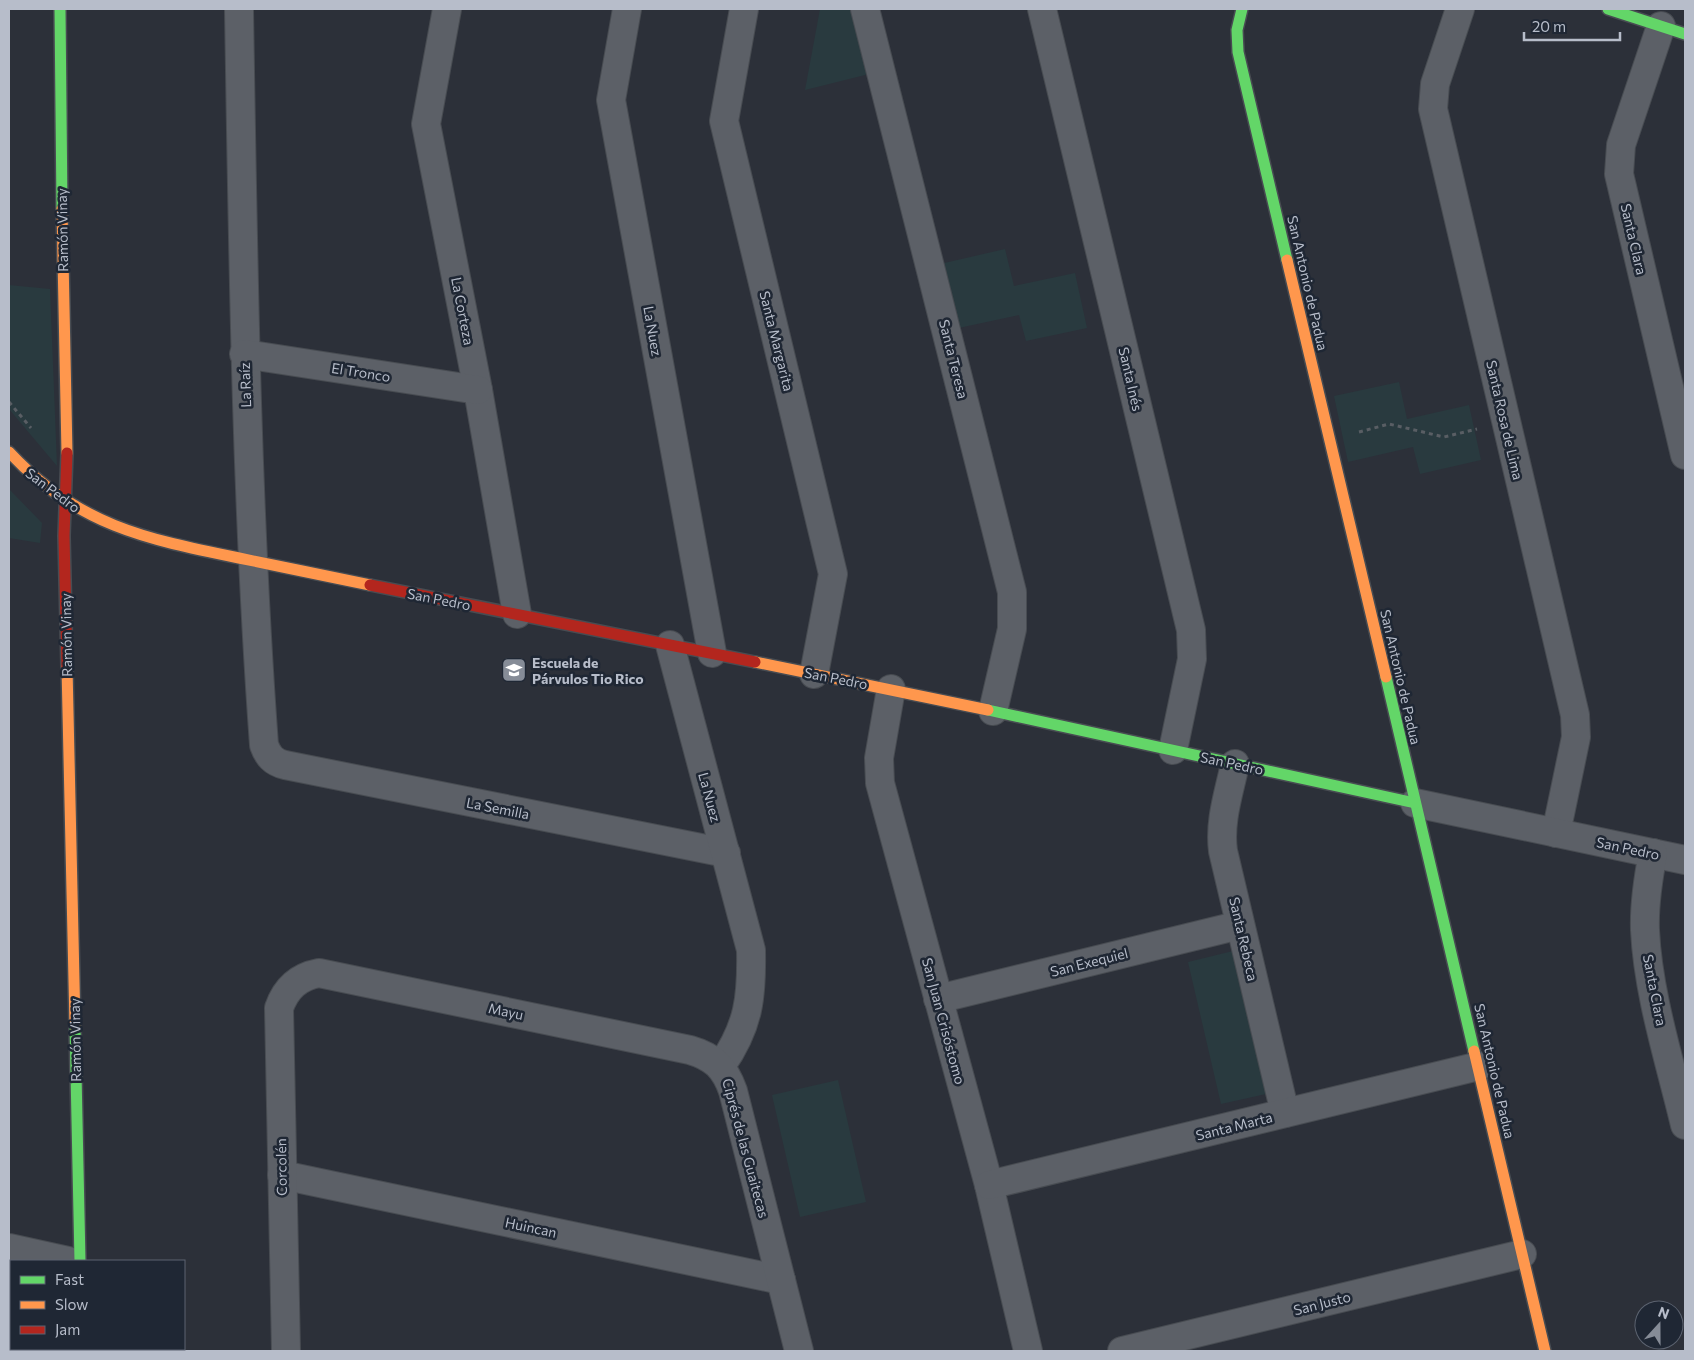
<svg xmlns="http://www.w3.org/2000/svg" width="1694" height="1360" font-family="Commissioner,sans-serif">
	<rect width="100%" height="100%" fill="#2c3039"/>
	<g fill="#293a3f">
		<polygon points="820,9 857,9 869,74 805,90"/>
		<polygon points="1005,249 1014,286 1075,273 1087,328 1026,341 1019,315 954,329 940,264"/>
		<polygon points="9,285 50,289 57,466 9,409"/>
		<polygon points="1399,382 1407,419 1469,405 1481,460 1420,474 1413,447 1348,462 1334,396"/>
		<polygon points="9,489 42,523 40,543 9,538"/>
		<polygon points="1233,951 1266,1094 1221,1104 1188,962"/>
		<polygon points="838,1080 866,1202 800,1217 772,1095"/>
		<polygon points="9,1273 11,1273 11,1349 55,1349 55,1351 9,1351"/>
	</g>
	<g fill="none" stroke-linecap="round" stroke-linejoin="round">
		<defs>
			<g id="street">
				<path d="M239,9C243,254 246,500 264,745C268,756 273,762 285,765L726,853"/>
				<polyline points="447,9 426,124 478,390 517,614"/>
				<polyline points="627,9 611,100 712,653"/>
				<polyline points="744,9 724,121 833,574 814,674"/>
				<polyline points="865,9 1012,592 1012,629 993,711"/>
				<polyline points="1042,9 1191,630 1192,659 1173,750"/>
				<polyline points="1460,9 1435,84 1433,109 1575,715 1576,737 1556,833"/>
				<polyline points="1661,26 1621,145 1619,174 1685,455"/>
				<polyline points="244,354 478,390"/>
				<path d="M670,645L751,950C752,997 749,1026 721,1066"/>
				<polyline points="891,689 879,758 880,783 989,1185 1028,1351"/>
				<path d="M1235,764C1229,793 1219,821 1223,851L1285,1113"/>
				<polyline points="1415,803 1685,860"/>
				<path d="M1653,853C1648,879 1644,904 1645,930C1648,994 1670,1062 1685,1125"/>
				<polyline points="938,999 1240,925"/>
				<polyline points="282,1175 781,1280"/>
				<polyline points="989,1185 1479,1066"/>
				<polyline points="9,1248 68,1261"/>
				<polyline points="82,1349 82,1351"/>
				<path d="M286,1351L279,1008C286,988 298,977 319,973L690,1050C714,1057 725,1068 733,1091L799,1351"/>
				<polyline points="1122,1351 1522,1254"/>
			</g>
			<g id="fast">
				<polyline points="60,9 62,209"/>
				<polyline points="1242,9 1237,30 1238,52 1287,260"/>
				<polyline points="1608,9 1685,34"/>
				<polyline points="1386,677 1474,1051"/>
				<polyline points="988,710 1415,803"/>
				<polyline points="75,1026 80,1261"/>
			</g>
			<g id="slow">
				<polyline points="62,209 67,453"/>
				<polyline points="1287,260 1386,677"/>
				<path d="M9,452C77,525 145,539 239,558C283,567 326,576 370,585"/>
				<polyline points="755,662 988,710"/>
				<polyline points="67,667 75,1026"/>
				<polyline points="1474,1051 1545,1351"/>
			</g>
			<g id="jam">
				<polyline points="370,585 755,662"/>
				<polyline points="67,667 64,536 67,453"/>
			</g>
		</defs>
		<use href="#street" stroke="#484c52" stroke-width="30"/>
		<use href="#fast" stroke="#484c52" stroke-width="14"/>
		<use href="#slow" stroke="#484c52" stroke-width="14"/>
		<use href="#jam" stroke="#484c52" stroke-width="14"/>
		<g stroke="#595e64" stroke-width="3" stroke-dasharray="4 4" stroke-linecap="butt">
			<polyline points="9,402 31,428"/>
			<polyline points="1359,432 1389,424 1444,437 1477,429"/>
		</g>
		<use href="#street" stroke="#5c6067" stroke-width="28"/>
		<use href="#fast" stroke="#63d668" stroke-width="11"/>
		<use href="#slow" stroke="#ff974d" stroke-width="11"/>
		<use href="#jam" stroke="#b3261e" stroke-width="11"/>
	</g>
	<defs>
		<symbol id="school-square" viewBox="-11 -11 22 22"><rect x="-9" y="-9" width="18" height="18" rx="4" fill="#868c97" stroke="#1f2734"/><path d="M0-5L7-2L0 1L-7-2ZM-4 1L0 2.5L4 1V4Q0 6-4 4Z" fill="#fff"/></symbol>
	</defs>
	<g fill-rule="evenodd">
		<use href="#school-square" x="500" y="656" width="28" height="28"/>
	</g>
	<g text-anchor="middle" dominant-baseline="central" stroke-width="5" stroke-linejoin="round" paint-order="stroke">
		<g font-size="14" fill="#b7bdca" stroke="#1f2734">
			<text transform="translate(62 230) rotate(-91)">Ramón Vinay</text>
			<text transform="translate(1634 239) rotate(77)">Santa Clara</text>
			<text transform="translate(1308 283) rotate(77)">San Antonio de Padua</text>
			<text transform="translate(463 311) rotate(79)">La Corteza</text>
			<text transform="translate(653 331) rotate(80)">La Nuez</text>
			<text transform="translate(777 341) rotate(76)">Santa Margarita</text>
			<text transform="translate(954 359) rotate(76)">Santa Teresa</text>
			<text transform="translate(361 372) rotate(9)">El Tronco</text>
			<text transform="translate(1131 379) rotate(77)">Santa Inés</text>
			<text transform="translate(245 385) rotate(-92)">La Raíz</text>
			<text transform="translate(1505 420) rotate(77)">Santa Rosa de Lima</text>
			<text transform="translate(53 490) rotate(37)">San Pedro</text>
			<text transform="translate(439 599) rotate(11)">San Pedro</text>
			<text transform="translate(66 635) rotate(-91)">Ramón Vinay</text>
			<text transform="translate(1401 677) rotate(77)">San Antonio de Padua</text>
			<text transform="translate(836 678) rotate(11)">San Pedro</text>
			<text transform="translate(1232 763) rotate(12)">San Pedro</text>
			<text transform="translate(710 797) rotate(75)">La Nuez</text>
			<text transform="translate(498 808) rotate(11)">La Semilla</text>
			<text transform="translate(1628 848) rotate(12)">San Pedro</text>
			<text transform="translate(1244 939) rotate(77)">Santa Rebeca</text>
			<text transform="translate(1089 962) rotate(-14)">San Exequiel</text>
			<text transform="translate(1655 990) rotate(79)">Santa Clara</text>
			<text transform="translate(506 1011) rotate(12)">Mayu</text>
			<text transform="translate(944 1021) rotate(75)">San Juan Crisóstomo</text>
			<text transform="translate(75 1040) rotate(-91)">Ramón Vinay</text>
			<text transform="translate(1495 1071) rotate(77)">San Antonio de Padua</text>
			<text transform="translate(1234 1126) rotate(-14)">Santa Marta</text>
			<text transform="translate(746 1148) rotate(75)">Ciprés de las Guaitecas</text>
			<text transform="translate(281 1167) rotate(-91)">Corcolén</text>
			<text transform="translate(531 1227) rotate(12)">Huincan</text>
			<text transform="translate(1322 1303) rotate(-14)">San Justo</text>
		</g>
		<g font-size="14" font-weight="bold" fill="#b7bdca" stroke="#1f2734" text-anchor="start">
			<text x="532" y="662">Escuela de<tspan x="532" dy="16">Párvulos Tio Rico</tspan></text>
		</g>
	</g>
	<rect width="1694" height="1360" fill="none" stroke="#b7bdca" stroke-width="20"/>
	<rect x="10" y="1260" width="175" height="90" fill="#1f2734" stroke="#5c6370"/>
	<rect x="20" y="1276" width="25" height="8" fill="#63d668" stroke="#5c6370"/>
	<text x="55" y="1285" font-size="15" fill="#b7bdca">Fast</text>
	<rect x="20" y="1301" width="25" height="8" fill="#ff974d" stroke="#5c6370"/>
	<text x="55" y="1310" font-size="15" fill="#b7bdca">Slow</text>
	<rect x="20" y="1326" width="25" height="8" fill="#b3261e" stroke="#5c6370"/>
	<text x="55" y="1335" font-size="15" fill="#b7bdca">Jam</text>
	<g transform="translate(1659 1325) rotate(21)"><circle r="24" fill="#1f2734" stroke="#5c6370"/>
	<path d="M0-4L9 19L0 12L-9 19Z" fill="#868c97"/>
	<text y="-8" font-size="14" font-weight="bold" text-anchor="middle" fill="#b7bdca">N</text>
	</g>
	<path d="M1524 32v8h96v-8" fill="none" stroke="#b7bdca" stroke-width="2.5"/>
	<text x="1532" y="32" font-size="15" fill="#b7bdca" stroke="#1f2734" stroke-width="4" paint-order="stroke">20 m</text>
</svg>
